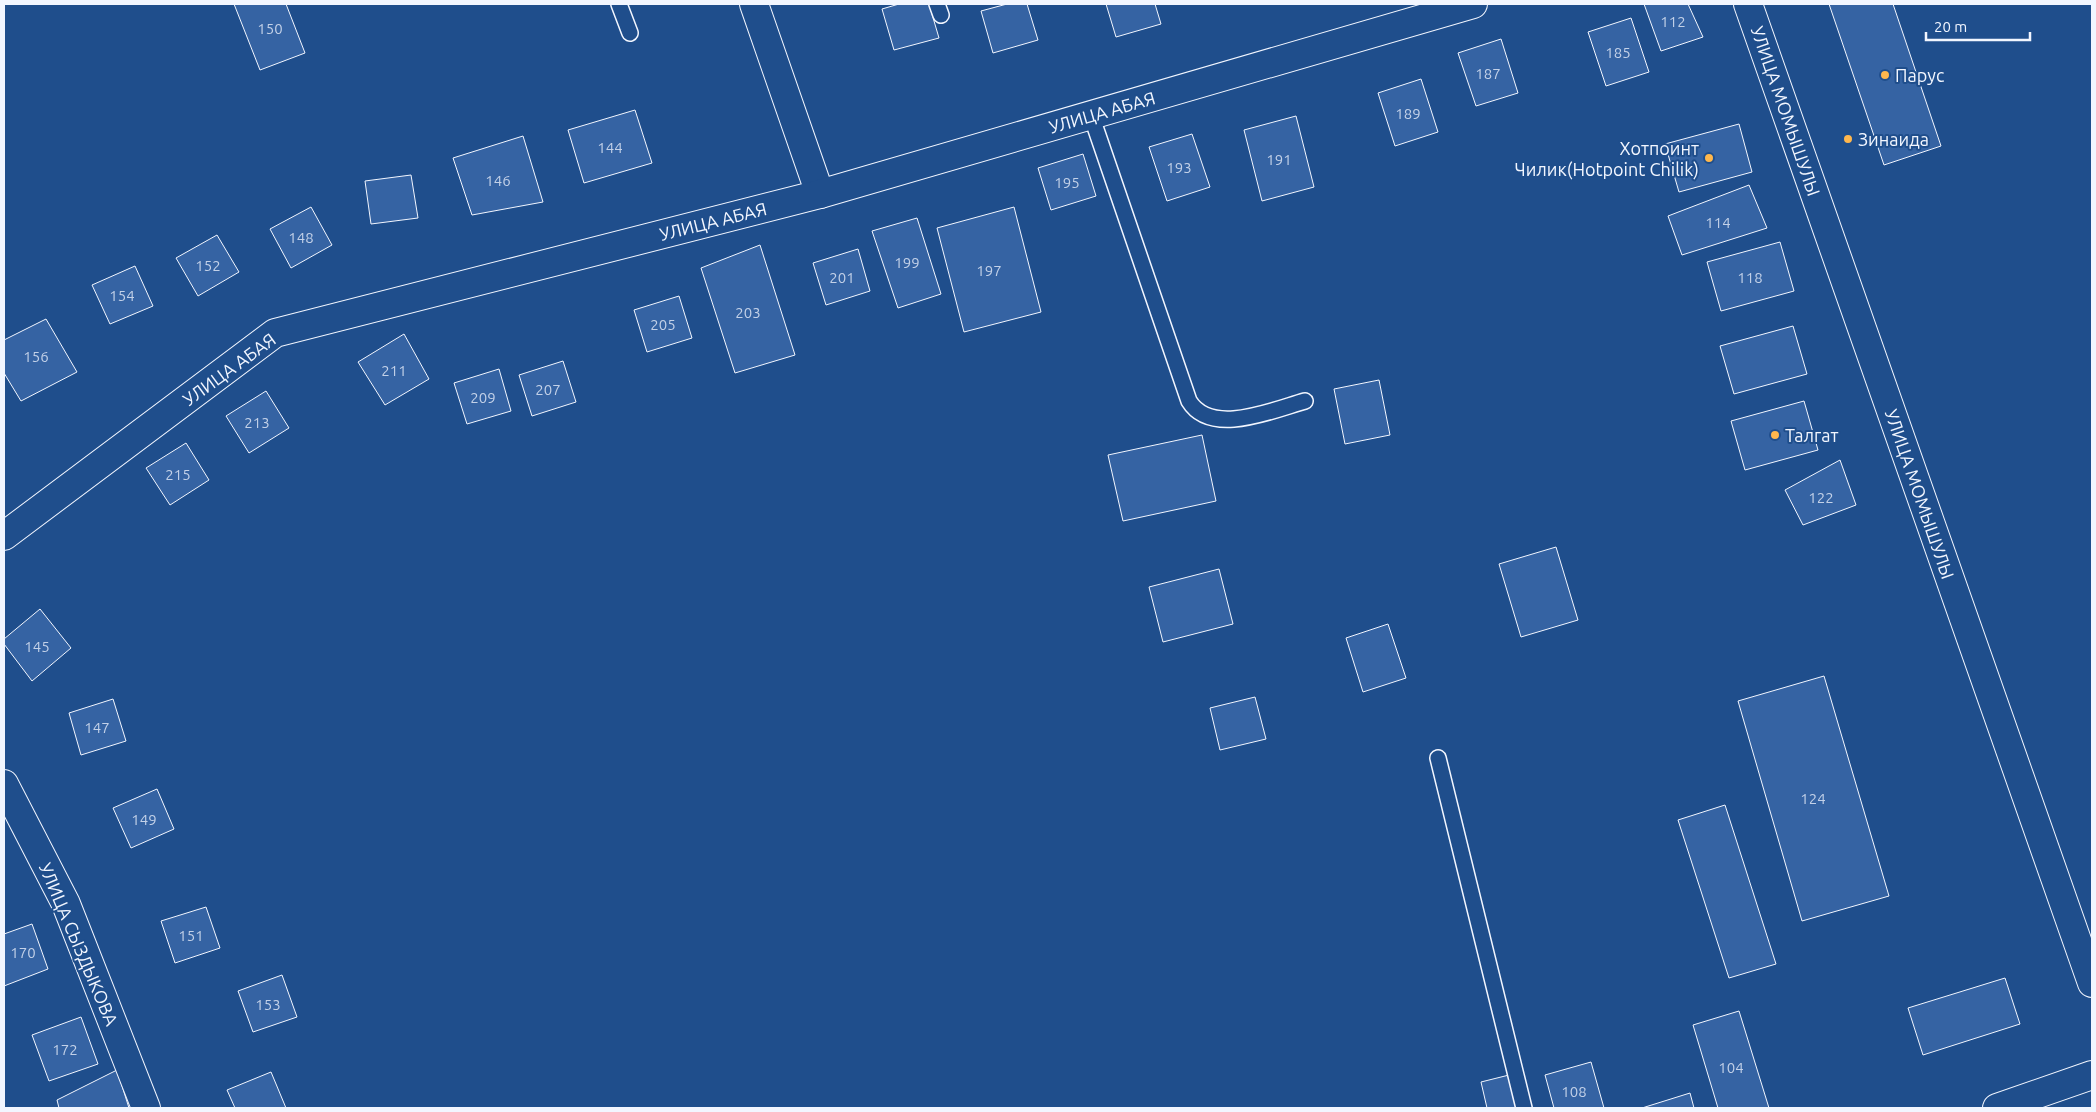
<svg xmlns="http://www.w3.org/2000/svg" width="2096" height="1112" font-family="Ubuntu,sans-serif">
	<rect width="100%" height="100%" fill="#1f4e8c"/>
	<g fill="#3563a3" stroke="#f2f6ff">
		<polygon points="234,4 286,4 305,53 260,70"/>
		<polygon points="899,4 929,4 939,38 894,50 882,9"/>
		<polygon points="1007,4 1027,4 1038,40 993,53 981,11"/>
		<polygon points="1106,4 1155,4 1161,24 1116,37"/>
		<polygon points="1644,4 1688,4 1703,37 1661,51"/>
		<polygon points="1829,4 1893,4 1941,146 1884,165"/>
		<polygon points="1631,18 1649,72 1606,86 1588,32"/>
		<polygon points="1501,39 1518,93 1476,106 1458,53"/>
		<polygon points="1421,79 1438,132 1395,146 1378,93"/>
		<polygon points="635,110 652,163 584,183 568,130"/>
		<polygon points="1296,116 1314,187 1262,201 1244,130"/>
		<polygon points="1739,124 1752,172 1679,192 1665,144"/>
		<polygon points="1192,134 1210,187 1167,201 1149,147"/>
		<polygon points="523,136 543,202 472,215 453,158"/>
		<polygon points="1083,154 1096,196 1051,210 1038,168"/>
		<polygon points="411,175 418,218 371,224 365,181"/>
		<polygon points="1749,185 1767,228 1682,255 1668,216"/>
		<polygon points="311,207 332,245 291,268 270,229"/>
		<polygon points="1014,207 1041,312 964,332 937,228"/>
		<polygon points="917,218 941,294 898,308 872,231"/>
		<polygon points="217,235 239,272 198,296 176,258"/>
		<polygon points="1780,242 1794,291 1721,311 1707,262"/>
		<polygon points="760,245 795,355 735,373 701,268"/>
		<polygon points="858,249 870,291 826,305 813,263"/>
		<polygon points="135,266 153,306 110,324 92,285"/>
		<polygon points="679,296 692,338 647,352 634,310"/>
		<polygon points="46,319 77,372 21,401 4,373 4,340"/>
		<polygon points="1793,326 1807,374 1734,394 1720,346"/>
		<polygon points="404,334 429,379 385,405 358,362"/>
		<polygon points="563,361 576,402 532,416 519,375"/>
		<polygon points="499,369 511,411 467,424 454,383"/>
		<polygon points="1379,380 1390,435 1345,444 1334,389"/>
		<polygon points="266,391 289,428 249,453 226,416"/>
		<polygon points="1804,401 1818,450 1745,470 1731,421"/>
		<polygon points="1202,435 1216,501 1123,521 1108,455"/>
		<polygon points="186,443 209,480 170,505 146,468"/>
		<polygon points="1840,460 1856,505 1803,525 1785,490"/>
		<polygon points="1556,547 1578,620 1521,637 1499,564"/>
		<polygon points="1219,569 1233,624 1163,642 1149,587"/>
		<polygon points="40,609 71,648 32,681 4,644 4,639"/>
		<polygon points="1388,624 1406,678 1363,692 1346,638"/>
		<polygon points="1824,676 1889,896 1802,921 1738,701"/>
		<polygon points="1255,697 1266,739 1220,750 1210,708"/>
		<polygon points="113,699 126,741 81,755 69,713"/>
		<polygon points="157,789 174,829 131,848 113,808"/>
		<polygon points="1725,805 1776,964 1729,978 1678,820"/>
		<polygon points="206,907 220,948 175,963 161,921"/>
		<polygon points="32,924 48,969 4,986 4,934"/>
		<polygon points="282,975 297,1017 253,1032 238,991"/>
		<polygon points="2005,978 2020,1024 1923,1055 1908,1008"/>
		<polygon points="1739,1011 1769,1108 1718,1108 1693,1025"/>
		<polygon points="81,1017 98,1064 49,1081 32,1035"/>
		<polygon points="1591,1062 1604,1108 1554,1108 1545,1075"/>
		<polygon points="117,1070 129,1108 59,1108 57,1100"/>
		<polygon points="271,1072 286,1108 235,1108 227,1090"/>
		<polygon points="1513,1074 1522,1108 1487,1108 1481,1082"/>
		<polygon points="1690,1093 1694,1108 1642,1108"/>
	</g>
	<g fill="none" stroke-linecap="round" stroke-linejoin="round">
		<defs>
			<g id="lane">
				<polyline points="619,4 630,33"/>
				<polyline points="937,4 941,15"/>
				<path d="M1091,115L1189,401C1211,437 1273,410 1305,401"/>
				<polyline points="1438,758 1524,1108"/>
			</g>
			<g id="street">
				<polyline points="754,4 820,194"/>
				<polyline points="4,536 275,333 820,194 1473,4"/>
				<polyline points="4,784 66,904 146,1108"/>
				<polyline points="1997,1108 2092,1075"/>
			</g>
			<polyline id="secondary" points="1748,4 2092,983"/>
		</defs>
		<use href="#lane" stroke="#f2f6ff" stroke-width="18"/>
		<use href="#street" stroke="#f2f6ff" stroke-width="30"/>
		<use href="#secondary" stroke="#f2f6ff" stroke-width="30"/>
		<use href="#lane" stroke="#1f4e8c" stroke-width="15"/>
		<use href="#street" stroke="#1f4e8c" stroke-width="28"/>
		<use href="#secondary" stroke="#1f4e8c" stroke-width="28"/>
	</g>
	<g fill="#ffb74d" stroke="#1f4e8c" stroke-width="2">
		<circle cx="1885" cy="75" r="5"/>
		<circle cx="1848" cy="139" r="5"/>
		<circle cx="1709" cy="158" r="5"/>
		<circle cx="1775" cy="435" r="5"/>
	</g>
	<g text-anchor="middle" dominant-baseline="central" stroke-width="4" stroke-linejoin="round" paint-order="stroke">
		<g font-size="15" fill="#c3d1e8">
			<text x="1673" y="21">112</text>
			<text x="270" y="28">150</text>
			<text x="1618" y="52">185</text>
			<text x="1488" y="73">187</text>
			<text x="1408" y="113">189</text>
			<text x="610" y="147">144</text>
			<text x="1279" y="159">191</text>
			<text x="1179" y="167">193</text>
			<text x="498" y="180">146</text>
			<text x="1067" y="182">195</text>
			<text x="1718" y="222">114</text>
			<text x="301" y="237">148</text>
			<text x="907" y="262">199</text>
			<text x="208" y="265">152</text>
			<text x="989" y="270">197</text>
			<text x="842" y="277">201</text>
			<text x="1750" y="277">118</text>
			<text x="122" y="295">154</text>
			<text x="748" y="312">203</text>
			<text x="663" y="324">205</text>
			<text x="36" y="356">156</text>
			<text x="394" y="370">211</text>
			<text x="548" y="389">207</text>
			<text x="483" y="397">209</text>
			<text x="257" y="422">213</text>
			<text x="178" y="474">215</text>
			<text x="1821" y="497">122</text>
			<text x="37" y="646">145</text>
			<text x="97" y="727">147</text>
			<text x="1813" y="798">124</text>
			<text x="144" y="819">149</text>
			<text x="191" y="935">151</text>
			<text x="23" y="952">170</text>
			<text x="268" y="1004">153</text>
			<text x="65" y="1049">172</text>
			<text x="1731" y="1067">104</text>
			<text x="1574" y="1091">108</text>
		</g>
		<g font-size="18" fill="#f2f6ff" stroke="#1f4e8c" text-anchor="start">
			<text x="1895" y="75">Парус</text>
			<text x="1858" y="139">Зинаида</text>
			<text x="1699" y="148" text-anchor="end">Хотпоинт<tspan x="1699" dy="21">Чилик(Hotpoint Chilik)</tspan></text>
			<text x="1785" y="435">Талгат</text>
		</g>
		<g font-size="18" fill="#f2f6ff" stroke="#1f4e8c">
			<text transform="translate(1786 111) rotate(71)">УЛИЦА МОМЫШУЛЫ</text>
			<text transform="translate(1102 112) rotate(-16)">УЛИЦА АБАЯ</text>
			<text transform="translate(713 221) rotate(-14)">УЛИЦА АБАЯ</text>
			<text transform="translate(229 369) rotate(-36)">УЛИЦА АБАЯ</text>
			<text transform="translate(1920 494) rotate(71)">УЛИЦА МОМЫШУЛЫ</text>
			<text transform="translate(79 944) rotate(67)">УЛИЦА СЫЗДЫКОВА</text>
		</g>
	</g>
	<rect width="2096" height="1112" fill="none" stroke="#f2f6ff" stroke-width="10"/>
	<path d="M1926 32v8h104v-8" fill="none" stroke="#f2f6ff" stroke-width="2.5"/>
	<text x="1934" y="32" font-size="15" fill="#f2f6ff" stroke="#1f4e8c" stroke-width="4" paint-order="stroke">20 m</text>
</svg>
